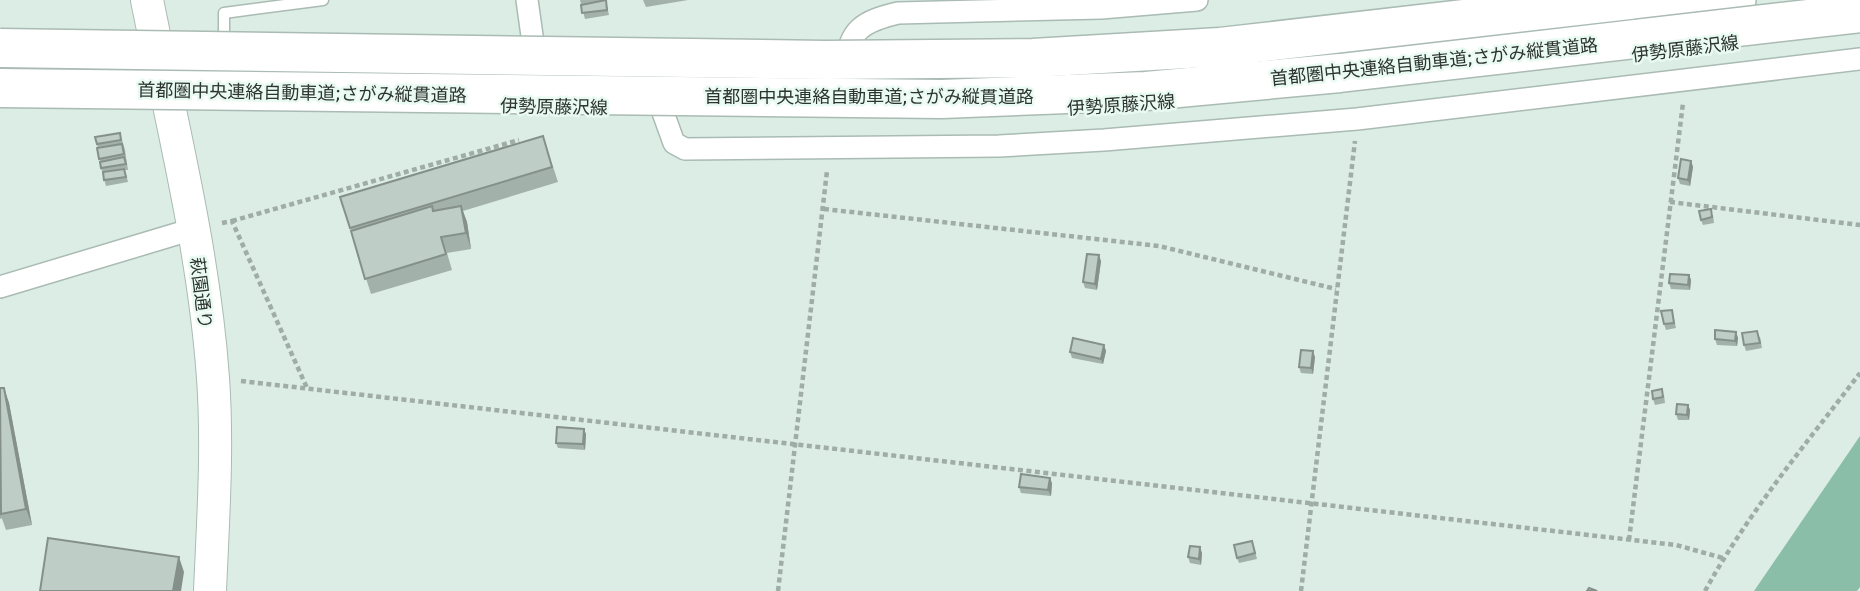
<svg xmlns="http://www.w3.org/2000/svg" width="1860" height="591" font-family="'Golos Text','Noto Sans JP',sans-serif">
	<rect width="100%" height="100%" fill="#dbede5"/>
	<polygon fill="#8bbea8" points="1860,436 1860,587 1857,591 1754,591"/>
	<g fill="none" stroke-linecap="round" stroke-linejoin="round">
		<defs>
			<polyline id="lane" points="224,46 224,13 323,0"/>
			<g id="street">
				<polyline points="527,0 536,64"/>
				<path d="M846,67C848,29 864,21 898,13L1101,8L1197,0"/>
				<polyline points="661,107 674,143 685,149 999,146 1104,140 1357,119 1860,59"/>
				<polyline points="0,287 193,229"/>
			</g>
			<path id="secondary" d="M147,0C172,125 204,251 213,378C218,449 213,520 210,591"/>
			<polyline id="primary" points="1596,16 1738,0"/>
		</defs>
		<use href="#lane" stroke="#aabbb3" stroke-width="13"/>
		<use href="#street" stroke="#aabbb3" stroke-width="24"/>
		<use href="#secondary" stroke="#aabbb3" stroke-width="34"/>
		<use href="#primary" stroke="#aabbb3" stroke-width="38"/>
		<g stroke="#9fada6" stroke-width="4.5" stroke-dasharray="5 3.5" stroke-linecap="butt">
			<polyline points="1670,202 1860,225"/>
			<polyline points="824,209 1159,246 1336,289"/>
			<polyline points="232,221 519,140"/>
			<polyline points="222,223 232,221 307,388"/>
			<polyline points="241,381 1676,545 1723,558"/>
			<polyline points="1629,540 1683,103"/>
			<polyline points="778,591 827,171"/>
			<polyline points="1301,591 1355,141"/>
			<path d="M1705,591C1748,513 1806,444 1860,373"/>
		</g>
		<use href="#lane" stroke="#fff" stroke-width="10"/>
		<use href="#street" stroke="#fff" stroke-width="21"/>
		<use href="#secondary" stroke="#fff" stroke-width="32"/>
		<use href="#primary" stroke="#fff" stroke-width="35"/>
		<defs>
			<g id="highway-bridge">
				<polyline points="0,48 825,60 1033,58 1220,47 1629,0"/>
				<polyline points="0,88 942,99 1146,91 1340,73 1860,13"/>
			</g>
		</defs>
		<use href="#highway-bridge" stroke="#aabbb3" stroke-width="41" stroke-linecap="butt"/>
		<use href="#highway-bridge" stroke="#fff" stroke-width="38"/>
	</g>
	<g fill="#a3b1ab">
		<polygon points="580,0 607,0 606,1 609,15 585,19"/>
		<polygon points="643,0 688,0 646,7"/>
		<polygon points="120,133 125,150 128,170 125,170 128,182 106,186 101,168 97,144"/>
		<polygon points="543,136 558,182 463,211 467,222 471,249 447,253 452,270 371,294 340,197"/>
		<polygon points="1691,161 1693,167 1690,186 1680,184 1678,178"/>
		<polygon points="1713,215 1714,223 1703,225 1701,220"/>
		<polygon points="1101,261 1097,290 1085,288 1083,282"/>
		<polygon points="1689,275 1691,280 1690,290 1671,289 1669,283"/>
		<polygon points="1672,310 1676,328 1666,330 1664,324"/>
		<polygon points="1736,332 1738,338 1737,346 1717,345 1715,339"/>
		<polygon points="1760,337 1762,348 1746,351 1744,345"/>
		<polygon points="1104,345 1106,351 1103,364 1072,358 1070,352"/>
		<polygon points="1315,357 1313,374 1301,373 1299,367"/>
		<polygon points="0,388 4,388 9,403 32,525 6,530 1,516 2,518 0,519"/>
		<polygon points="1664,395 1665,403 1655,405 1653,399"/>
		<polygon points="1688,405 1690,410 1689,420 1678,420 1676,414"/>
		<polygon points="586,434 585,450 558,448 556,443"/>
		<polygon points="1052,483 1051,496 1021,493 1019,487"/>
		<polygon points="1254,547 1257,559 1239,563 1237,558"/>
		<polygon points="1202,553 1201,565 1190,563 1188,557"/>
	</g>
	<g fill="#85908b">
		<polygon points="1691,161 1693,167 1690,186 1688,180"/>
		<polygon points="461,206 467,222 471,249 466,233"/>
		<polygon points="1099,255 1101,261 1097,290 1095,284"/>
		<polygon points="1689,275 1691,280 1690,290 1688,285"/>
		<polygon points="1736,332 1738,338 1737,346 1735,341"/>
		<polygon points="1104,345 1106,351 1103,364 1101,359"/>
		<polygon points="1313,351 1315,357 1313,374 1311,368"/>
		<polygon points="4,388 9,403 32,525 26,509"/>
		<polygon points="1688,405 1690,410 1689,420 1687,415"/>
		<polygon points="584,429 586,434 585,450 583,444"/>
		<polygon points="1050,478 1052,483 1051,496 1048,490"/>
		<polygon points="1200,547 1202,553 1201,565 1199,559"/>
		<polygon points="179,557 184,572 181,591 173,591"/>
	</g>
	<g fill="#becec7" stroke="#85908b" stroke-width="2">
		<polygon points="606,0 607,10 582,13 581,5"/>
		<polygon points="120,133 121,140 97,144 95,137"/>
		<polygon points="543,136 552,167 350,228 340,197"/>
		<polygon points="122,144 124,154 99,159 97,148"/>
		<polygon points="124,157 126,164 101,168 100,162"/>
		<polygon points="1681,159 1691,161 1688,180 1678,178"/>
		<polygon points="124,169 126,177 104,180 103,172"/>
		<polygon points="432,206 433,211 461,206 466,233 441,237 446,254 365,279 351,231"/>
		<polygon points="1711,209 1712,217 1701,220 1699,211"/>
		<polygon points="1087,254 1099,255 1095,284 1083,282"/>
		<polygon points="1670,274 1689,275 1688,285 1669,283"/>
		<polygon points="1672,310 1674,323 1664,324 1661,311"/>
		<polygon points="1715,330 1736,332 1735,341 1715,339"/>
		<polygon points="1757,331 1760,343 1744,345 1742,333"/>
		<polygon points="1073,338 1104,345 1101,359 1070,352"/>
		<polygon points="1301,350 1313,351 1311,368 1299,367"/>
		<polygon points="0,388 4,388 26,509 1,514"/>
		<polygon points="1662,389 1663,397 1653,399 1652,391"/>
		<polygon points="1677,404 1688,405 1687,415 1676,414"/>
		<polygon points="557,427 584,429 583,444 556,443"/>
		<polygon points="1021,474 1050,478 1048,490 1019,487"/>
		<polygon points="48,538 179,557 173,591 40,591"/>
		<polygon points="1252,541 1255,553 1237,558 1234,545"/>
		<polygon points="1190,546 1200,547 1199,559 1188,557"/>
		<polygon points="1589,588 1597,591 1587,591"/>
	</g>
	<g text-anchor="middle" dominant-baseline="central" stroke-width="5" stroke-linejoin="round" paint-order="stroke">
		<g font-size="18" fill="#2d3330" stroke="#e9faf2">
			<text transform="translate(1685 48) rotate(-7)">伊勢原藤沢線</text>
			<text transform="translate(1434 61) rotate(-6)">首都圏中央連絡自動車道;さがみ縦貫道路</text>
			<text transform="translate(302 92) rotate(1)">首都圏中央連絡自動車道;さがみ縦貫道路</text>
			<text x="869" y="96">首都圏中央連絡自動車道;さがみ縦貫道路</text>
			<text transform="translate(1121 104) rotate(-4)">伊勢原藤沢線</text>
			<text transform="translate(554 106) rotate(1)">伊勢原藤沢線</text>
			<text transform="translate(202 293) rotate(83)">萩園通り</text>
		</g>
	</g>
</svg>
